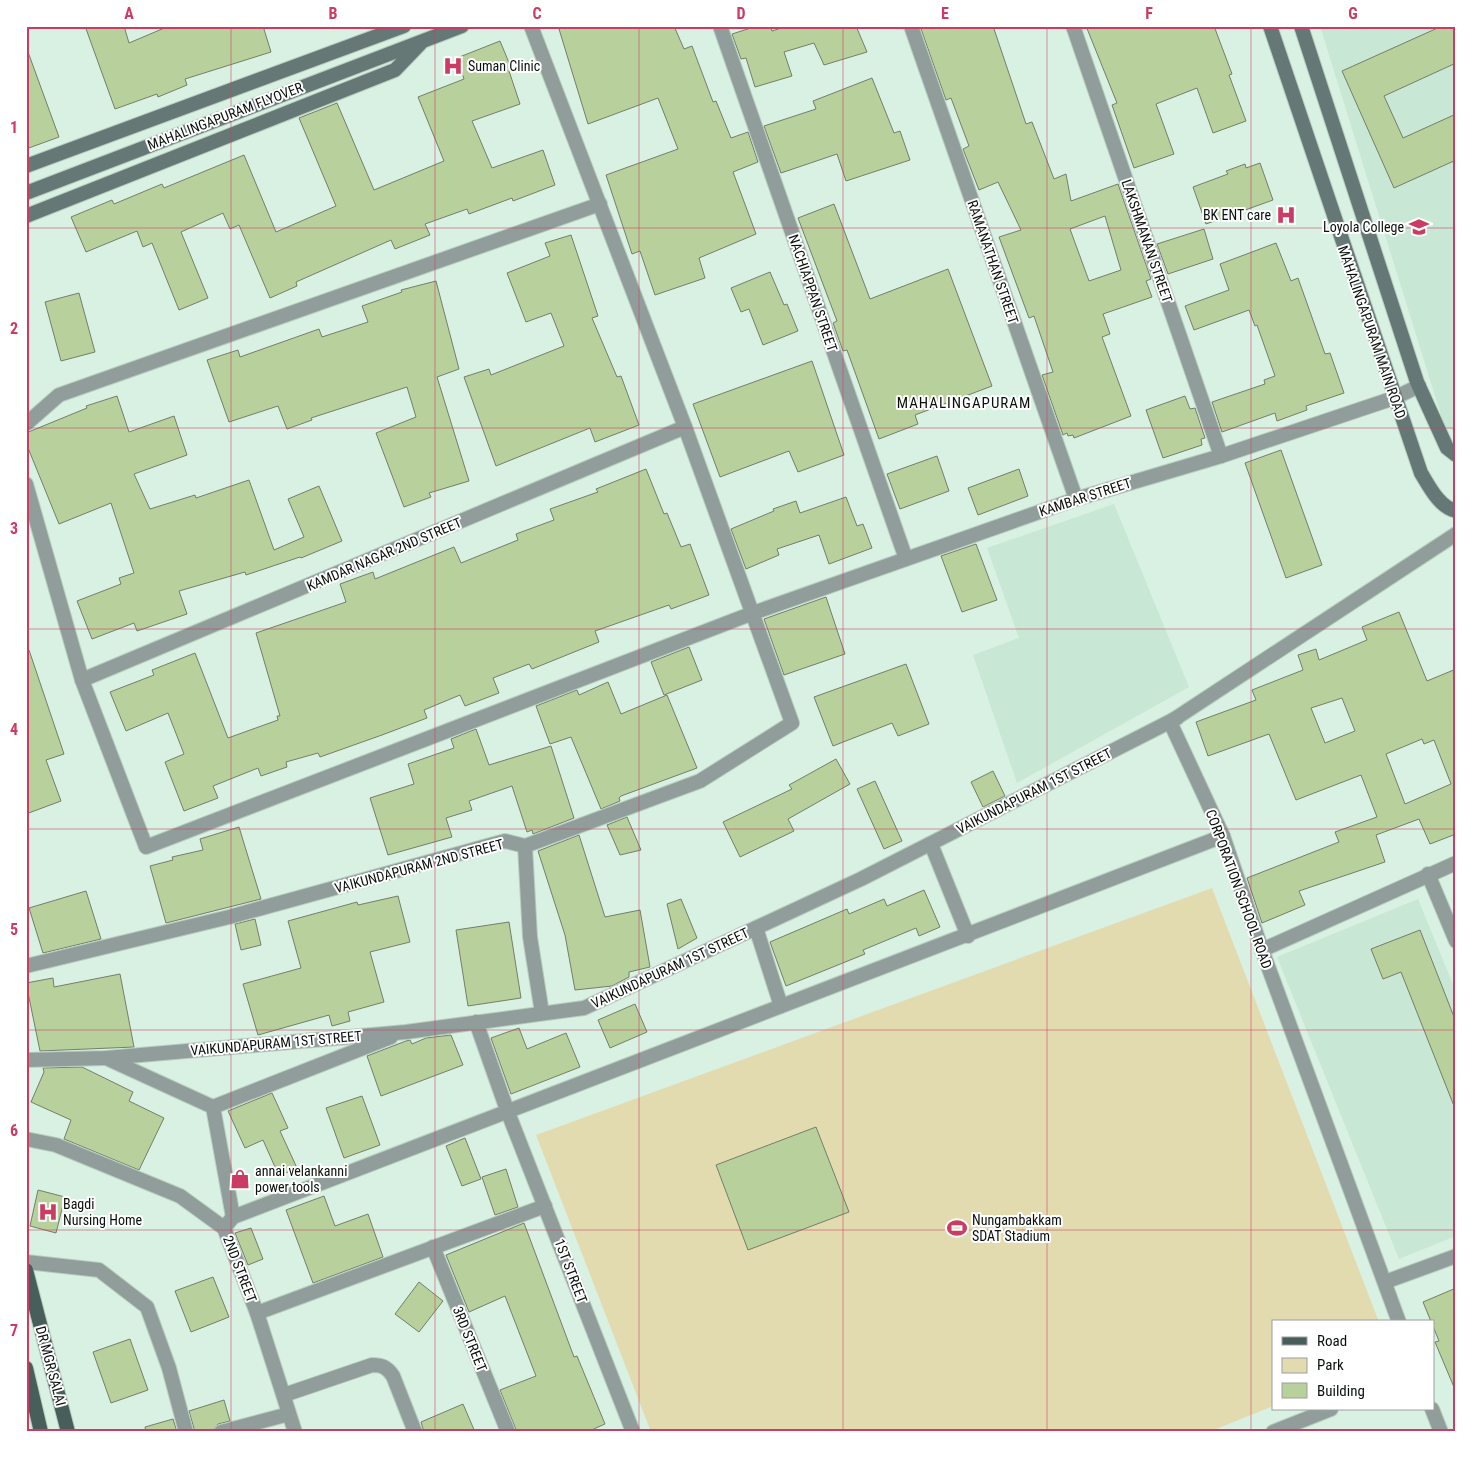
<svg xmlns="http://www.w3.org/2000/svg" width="1482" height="1458" font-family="'Roboto Condensed',sans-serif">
	<rect width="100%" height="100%" fill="#d9f1e2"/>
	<g fill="#c8e7d4">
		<polygon points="1320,26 1456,26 1456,431 1445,428"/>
		<polygon points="1114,504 1189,687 1017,783 973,655 1019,638 987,548"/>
		<polygon points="1418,899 1456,992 1456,1236 1399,1259 1277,957"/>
	</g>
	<polygon fill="#e3dbb0" points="1212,888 1379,1322 1273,1322 1273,1406 1209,1432 651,1432 536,1135"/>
	<g fill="#b8d09b" stroke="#757e6a" fill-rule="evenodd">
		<polygon points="85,26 124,26 129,43 169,26 263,26 271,52 185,79 187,85 158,97 157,94 115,109"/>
		<polygon points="568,26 674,26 684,49 692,46 713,102 716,101 731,138 748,132 758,162 733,172 756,234 699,258 705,278 655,295 640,251 632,254 606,175 678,149 658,98 588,124 559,29"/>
		<polygon points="757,26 770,26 772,31 787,26 856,26 867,52 824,65 814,43 784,52 792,76 755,87 746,58 741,59 732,34"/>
		<path d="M920,26H993L1026,124L1032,122L1054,179L1066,174L1071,201L1118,184L1151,279L1146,281L1152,297L1103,314L1110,334L1102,337L1131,416L1074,438L1073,435L1068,436L1067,433L1063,435L1042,375L1053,372L1034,316L1029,318L999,237L1021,230L998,182L979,190L963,149L969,146L951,98L946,100ZM1105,216L1121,270L1089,281L1070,229Z"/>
		<polygon points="1086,26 1214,26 1232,74 1229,75 1246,121 1213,133 1197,88 1156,104 1174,154 1134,168 1112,105 1117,103"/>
		<polygon points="1442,26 1456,26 1456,63 1384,96 1403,138 1456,114 1456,160 1394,188 1342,71"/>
		<polygon points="500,41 512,70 509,71 520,104 472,121 492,168 543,150 555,185 513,201 512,198 469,214 467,209 425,224 430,235 395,249 391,240 296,282 297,286 270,298 239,225 230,229 223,213 181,232 208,298 179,310 152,243 143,247 137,231 86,252 71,217 112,200 114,204 162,184 164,188 244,155 276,232 336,206 299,118 337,103 374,190 444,161 418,97 464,79 457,58"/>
		<polygon points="26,52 28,52 59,137 26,149"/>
		<polygon points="872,78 894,133 900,131 910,160 846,181 837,154 781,173 764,126 816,109 813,101"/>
		<polygon points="1260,163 1273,200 1206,224 1193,187 1228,174 1226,171 1245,164 1246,168"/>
		<polygon points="834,204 870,299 948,269 992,386 915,415 918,424 879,439 847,350 843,351 833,323 837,321 798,218"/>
		<polygon points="1204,229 1213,259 1168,274 1157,244"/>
		<polygon points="571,235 598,316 592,318 617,377 621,376 639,425 595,442 590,428 496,466 464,377 489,369 491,375 564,346 551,313 526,322 507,273 550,256 545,243"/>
		<polygon points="1276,243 1291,281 1298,278 1325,354 1330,353 1344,393 1306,406 1307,410 1277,421 1275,413 1222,432 1212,402 1265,384 1264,380 1275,376 1257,325 1255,326 1249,310 1194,330 1185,306 1229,290 1220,264"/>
		<polygon points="770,272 784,305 787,304 798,331 763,345 749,309 741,312 731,288"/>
		<polygon points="436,281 459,369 437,377 469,481 429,493 431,497 404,507 376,433 416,417 407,387 311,418 312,420 287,429 278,406 229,422 207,360 238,350 240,357 319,329 322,337 368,322 362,306 402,292 401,290"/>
		<polygon points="79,293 95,352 61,361 45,302"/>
		<polygon points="812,361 844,455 798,472 789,451 720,477 693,404"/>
		<polygon points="117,396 129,432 174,416 187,455 134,474 150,509 195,495 196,498 249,480 274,550 304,537 288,499 319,486 342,541 301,558 300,557 246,575 245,572 179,591 187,614 137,631 134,623 92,639 77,601 121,584 119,578 134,573 111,503 59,524 26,443 26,433 87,408 86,406"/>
		<polygon points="1185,396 1190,409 1195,408 1205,438 1201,439 1202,445 1163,458 1146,410"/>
		<polygon points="1281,450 1322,565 1286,578 1245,463"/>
		<polygon points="937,456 949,491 900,509 887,474"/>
		<polygon points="646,469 664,514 667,513 681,547 690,544 709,595 671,609 669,605 595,631 599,642 532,669 529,664 493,678 499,693 465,706 460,695 424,710 427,718 382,735 320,757 318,753 286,762 287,767 261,776 258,768 213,786 218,798 184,811 165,762 184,754 168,713 126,731 110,692 154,675 152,670 195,653 228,738 278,720 277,716 280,716 256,633 346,602 340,584 373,572 375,579 454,547 461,563 518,540 516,534 554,520 550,509 598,492 596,489"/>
		<polygon points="1019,469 1028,496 978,515 968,488"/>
		<polygon points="846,497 857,526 863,524 872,548 829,564 819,535 777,549 779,555 746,569 731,529 774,511 773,509 796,501 800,513"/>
		<polygon points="976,544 997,600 962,612 941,556"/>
		<polygon points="826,597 845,654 784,675 764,619"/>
		<path d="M1399,612L1427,681L1456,669V834L1430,844L1419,819L1376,835L1385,862L1299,891L1305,905L1262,923L1247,878L1339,842L1335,832L1377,817L1361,775L1296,800L1269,734L1208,756L1196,722L1256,700L1252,690L1303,670L1298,655L1316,649L1319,660L1367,640L1362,627ZM1342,698L1355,731L1325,743L1311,708ZM1422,739L1424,744L1434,740L1451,784L1405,804L1386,754Z"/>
		<polygon points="689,647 702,680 664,695 651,662"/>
		<polygon points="29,650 64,754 46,760 61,801 26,814 26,651"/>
		<polygon points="906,664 929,724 898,736 892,723 833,746 814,697"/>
		<polygon points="608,682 621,714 667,695 697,768 621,796 619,798 620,801 601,809 571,737 550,744 536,706 577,690 579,695"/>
		<polygon points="476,729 489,765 551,746 574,818 533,834 532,830 527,832 512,786 469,801 472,810 446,818 452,837 388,855 370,798 414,784 408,764 454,748 451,739"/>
		<polygon points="836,759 850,784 788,819 794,831 740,857 723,822 792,789 789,785"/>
		<polygon points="993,771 1005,796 983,807 971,782"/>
		<polygon points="875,781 902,841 884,849 857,789"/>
		<polygon points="627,817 641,850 620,855 607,825"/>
		<polygon points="239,827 261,899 166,923 150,866 173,860 172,857 203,850 200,839"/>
		<polygon points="579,835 605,917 640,910 650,967 629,972 629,977 612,986 575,990 565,935 538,851"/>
		<polygon points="924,890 940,927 919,936 916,928 863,950 865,954 786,986 770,942 847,909 849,914 884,899 887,906"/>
		<polygon points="86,891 101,939 43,953 29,908"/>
		<polygon points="398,896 410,942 370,952 384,1002 348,1012 350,1021 332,1026 329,1015 258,1035 243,984 301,968 288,921 357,902 358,905"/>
		<polygon points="681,899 697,938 678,949 667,904"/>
		<polygon points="255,919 261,945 241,950 235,924"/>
		<polygon points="509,922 521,998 468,1006 456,930"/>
		<polygon points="1420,930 1456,1022 1456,1111 1401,972 1383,979 1371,949"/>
		<polygon points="120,974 134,1047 40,1051 26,983 53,978 54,987"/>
		<polygon points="635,1004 647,1032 610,1048 598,1020"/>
		<polygon points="519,1028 527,1049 566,1033 580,1067 511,1094 491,1038"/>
		<polygon points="451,1035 463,1065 381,1096 367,1056 406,1041 410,1040 412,1044 426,1038"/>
		<polygon points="82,1067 133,1092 129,1101 164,1118 139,1170 64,1139 71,1120 31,1102 44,1072 43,1068"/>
		<polygon points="272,1093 288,1128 280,1131 297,1168 279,1176 263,1140 245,1148 228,1111"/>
		<polygon points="362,1096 380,1145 344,1158 326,1108"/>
		<polygon points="816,1127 849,1212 748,1250 716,1165"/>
		<polygon points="465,1138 481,1179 462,1186 446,1146"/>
		<polygon points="506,1169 518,1207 495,1215 482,1177"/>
		<polygon points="38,1190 65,1197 56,1233 30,1226"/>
		<polygon points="324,1196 335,1226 368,1214 383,1257 313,1283 286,1210"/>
		<polygon points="524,1223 574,1357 577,1356 605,1424 587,1432 517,1432 500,1390 536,1376 505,1296 469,1312 446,1255"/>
		<polygon points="251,1228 263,1259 248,1265 235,1233"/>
		<polygon points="213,1277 229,1317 191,1332 175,1291"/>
		<polygon points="419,1282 443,1301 419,1332 395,1314"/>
		<polygon points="1456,1288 1456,1392 1435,1342 1439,1341 1423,1302"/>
		<polygon points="130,1339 148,1390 111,1403 93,1352"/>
		<polygon points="224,1400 230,1421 218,1424 213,1430 195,1432 189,1411"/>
		<polygon points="463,1404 475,1432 424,1432 421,1422"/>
		<polygon points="173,1419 177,1432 146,1432 145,1427"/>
	</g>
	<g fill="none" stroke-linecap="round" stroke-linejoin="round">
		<defs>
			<g id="minor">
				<polyline points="720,26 906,559"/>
				<polyline points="911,26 1076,499"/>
				<polyline points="1073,26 1221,456"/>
				<polyline points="26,424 59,395 600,204"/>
				<polyline points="26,484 82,680 146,847 753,613 1076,499 1221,456 1394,398 1419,386"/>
				<polyline points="82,680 685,427"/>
				<polyline points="931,844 968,936"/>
				<polyline points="525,846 530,937 542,1013"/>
				<polyline points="1428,874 1456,941"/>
				<polyline points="756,928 781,1006"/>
				<polyline points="1262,950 1456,863"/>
				<polyline points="26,966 229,917 505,841 525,846 700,781 792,723 685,427 531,26"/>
				<polyline points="476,1022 507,1110 633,1432"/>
				<polyline points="106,1058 213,1107 391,1037"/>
				<polyline points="26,1060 106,1058 406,1032 584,1008 861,879 1177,718"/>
				<polyline points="213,1107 233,1217"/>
				<polyline points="26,1139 56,1145 180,1196 224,1228 257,1313 295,1432"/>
				<polyline points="224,1228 233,1217 1223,836"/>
				<polyline points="433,1247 508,1432"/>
				<polyline points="26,1262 99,1270 147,1307 169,1368 186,1432"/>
				<polyline points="1385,1282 1456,1256"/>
				<polyline points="257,1313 545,1206"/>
				<polyline points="1399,1322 1262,950 1223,836 1170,722 1456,534"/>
				<path d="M284,1395L372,1365C382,1365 387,1367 393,1376L415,1432"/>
				<polyline points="1432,1409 1441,1432"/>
				<polyline points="221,1432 289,1414"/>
				<polyline points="1273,1432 1331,1409"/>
			</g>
			<g id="secondary">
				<path d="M1270,26L1421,473C1429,486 1439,507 1456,511"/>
				<polyline points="1301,26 1417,382 1447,448 1456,455"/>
				<polyline points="26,166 404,26"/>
				<polyline points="26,193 462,26"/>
				<polyline points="26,216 395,70 420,44"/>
			</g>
			<g id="primary">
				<polyline points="26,1270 68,1432"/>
				<polyline points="26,1368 41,1432"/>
			</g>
		</defs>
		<use href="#minor" stroke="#b8cdc0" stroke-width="16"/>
		<use href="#secondary" stroke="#b8cdc0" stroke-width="16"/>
		<use href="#primary" stroke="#b8cdc0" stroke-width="16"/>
		<use href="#minor" stroke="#919d9b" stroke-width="14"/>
		<use href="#secondary" stroke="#667876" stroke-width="14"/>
		<use href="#primary" stroke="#485e5b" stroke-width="14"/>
	</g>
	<path fill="none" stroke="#ca3c64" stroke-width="1" stroke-opacity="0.55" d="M231,26V1432M435,26V1432M639,26V1432M843,26V1432M1047,26V1432M1251,26V1432M26,228H1456M26,428H1456M26,629H1456M26,829H1456M26,1030H1456M26,1230H1456"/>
	<defs>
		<symbol id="hospital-bare" viewBox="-9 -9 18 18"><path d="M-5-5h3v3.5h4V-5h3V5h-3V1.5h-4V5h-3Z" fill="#ca3c64" stroke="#fff" stroke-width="2.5" paint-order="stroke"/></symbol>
		<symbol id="university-bare" viewBox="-9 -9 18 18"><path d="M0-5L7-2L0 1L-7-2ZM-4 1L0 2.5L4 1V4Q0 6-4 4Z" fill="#ca3c64" stroke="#fff" stroke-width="2.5" paint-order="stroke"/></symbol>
		<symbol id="shop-bare" viewBox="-9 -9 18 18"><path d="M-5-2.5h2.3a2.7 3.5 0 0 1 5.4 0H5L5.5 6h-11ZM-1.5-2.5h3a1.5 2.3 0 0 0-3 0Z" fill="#ca3c64" stroke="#fff" stroke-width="2.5" paint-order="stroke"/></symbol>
		<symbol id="stadium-bare" viewBox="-9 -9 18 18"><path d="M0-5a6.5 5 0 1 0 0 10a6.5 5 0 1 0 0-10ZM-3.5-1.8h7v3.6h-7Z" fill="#ca3c64" stroke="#fff" stroke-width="2.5" paint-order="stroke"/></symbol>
	</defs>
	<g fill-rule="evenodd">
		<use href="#hospital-bare" x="439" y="52" width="28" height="28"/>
		<use href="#hospital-bare" x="1272" y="201" width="28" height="28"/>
		<use href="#university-bare" x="1405" y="213" width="28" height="28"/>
		<use href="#shop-bare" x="226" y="1165" width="28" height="28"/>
		<use href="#hospital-bare" x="34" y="1198" width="28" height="28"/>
		<use href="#stadium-bare" x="943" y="1214" width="28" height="28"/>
	</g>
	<g text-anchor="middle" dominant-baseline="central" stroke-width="4" stroke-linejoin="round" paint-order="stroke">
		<g font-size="14" fill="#08100b" stroke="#fff" text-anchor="start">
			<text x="468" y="66">Suman Clinic</text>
			<text x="1271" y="215" text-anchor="end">BK ENT care</text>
			<text x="1404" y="227" text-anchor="end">Loyola College</text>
			<text x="255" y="1171">annai velankanni<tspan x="255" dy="16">power tools</tspan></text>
			<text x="63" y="1204">Bagdi<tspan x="63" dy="16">Nursing Home</tspan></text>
			<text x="972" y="1220">Nungambakkam<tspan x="972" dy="16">SDAT Stadium</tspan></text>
		</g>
		<g font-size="14" fill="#08100b" stroke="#fff">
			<text transform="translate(225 116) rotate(-21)">MAHALINGAPURAM FLYOVER</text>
			<text transform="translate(1147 241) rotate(71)">LAKSHMANAN STREET</text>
			<text transform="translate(993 262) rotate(71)">RAMANATHAN STREET</text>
			<text transform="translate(813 293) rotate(71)">NACHIAPPAN STREET</text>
			<text transform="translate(1372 332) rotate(71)">MAHALINGAPURAM MAIN ROAD</text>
			<text transform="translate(1085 497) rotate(-18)">KAMBAR STREET</text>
			<text transform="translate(384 554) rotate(-23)">KAMDAR NAGAR 2ND STREET</text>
			<text transform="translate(1034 791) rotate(-27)">VAIKUNDAPURAM 1ST STREET</text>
			<text transform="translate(419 866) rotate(-15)">VAIKUNDAPURAM 2ND STREET</text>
			<text transform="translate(1239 889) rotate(70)">CORPORATION SCHOOL ROAD</text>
			<text transform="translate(670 968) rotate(-25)">VAIKUNDAPURAM 1ST STREET</text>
			<text transform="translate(276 1043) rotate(-5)">VAIKUNDAPURAM 1ST STREET</text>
			<text transform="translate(240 1269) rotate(69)">2ND STREET</text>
			<text transform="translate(571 1271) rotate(69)">1ST STREET</text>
			<text transform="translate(470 1339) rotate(68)">3RD STREET</text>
			<text transform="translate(51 1366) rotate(75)">DR MGR SALAI</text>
		</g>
		<g font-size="15" letter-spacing="1" fill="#08100b" stroke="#fff">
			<text x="964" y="403">MAHALINGAPURAM</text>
		</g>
	</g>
	<rect width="1482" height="1458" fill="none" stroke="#ffffff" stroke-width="55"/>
	<rect x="1272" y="1320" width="162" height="90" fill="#ffffff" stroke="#9c9f9d"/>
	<rect x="1282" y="1337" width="25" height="8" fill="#485e5b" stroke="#9c9f9d"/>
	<text x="1317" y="1346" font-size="15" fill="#08100b">Road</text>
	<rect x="1282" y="1358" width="25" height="15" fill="#e3dbb0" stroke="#9c9f9d"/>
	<text x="1317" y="1370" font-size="15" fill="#08100b">Park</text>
	<rect x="1282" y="1383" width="25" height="15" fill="#b8d09b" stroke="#9c9f9d"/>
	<text x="1317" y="1396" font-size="15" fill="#08100b">Building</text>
	<rect x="28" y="28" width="1426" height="1402" fill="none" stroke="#ca3c64" stroke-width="2"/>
	<g font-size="16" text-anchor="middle" font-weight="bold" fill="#ca3c64">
		<text x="129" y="19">A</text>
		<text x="333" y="19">B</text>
		<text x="537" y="19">C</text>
		<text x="741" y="19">D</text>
		<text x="945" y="19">E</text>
		<text x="1149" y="19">F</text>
		<text x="1353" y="19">G</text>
		<text x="14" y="133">1</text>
		<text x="14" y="334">2</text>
		<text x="14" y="534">3</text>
		<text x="14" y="735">4</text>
		<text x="14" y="935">5</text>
		<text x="14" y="1136">6</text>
		<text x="14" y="1336">7</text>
	</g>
</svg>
